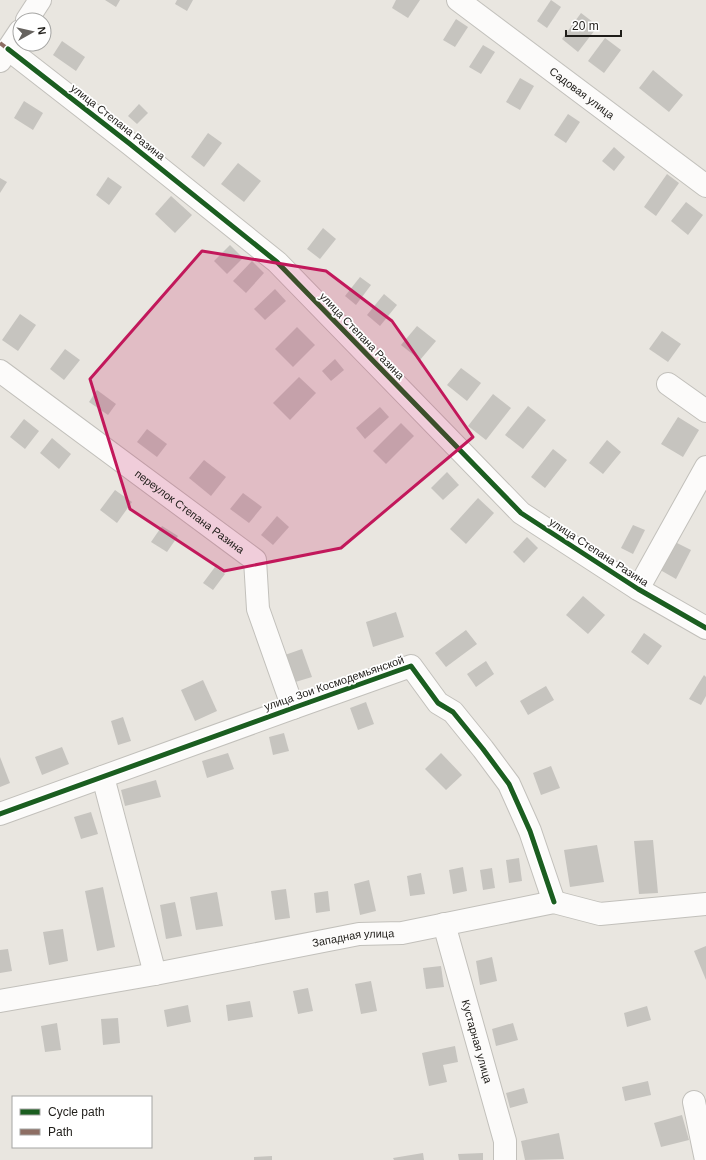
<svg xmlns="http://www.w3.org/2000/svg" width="706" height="1160" font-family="Helvetica,sans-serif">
	<rect width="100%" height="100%" fill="#e9e6e0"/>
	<g fill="#c6c4bf">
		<polygon points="105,0 120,0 116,7"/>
		<polygon points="177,0 193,0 187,11 175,4"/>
		<polygon points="396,0 420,0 408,18 392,8"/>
		<polygon points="551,0 561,7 547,28 537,21"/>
		<polygon points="581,13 598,26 578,52 562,39"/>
		<polygon points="456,19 468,27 455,47 443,40"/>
		<polygon points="605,38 621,50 604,73 588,61"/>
		<polygon points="62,41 85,57 76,71 53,55"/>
		<polygon points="483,45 495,52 481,74 469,67"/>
		<polygon points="653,70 683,95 669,112 639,88"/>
		<polygon points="520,78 534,86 520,110 506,102"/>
		<polygon points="24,101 43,113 33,130 14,118"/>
		<polygon points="139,104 148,113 137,124 128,116"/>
		<polygon points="568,114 580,122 566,143 554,135"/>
		<polygon points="208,133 222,143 204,167 191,157"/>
		<polygon points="614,147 625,157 614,171 602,161"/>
		<polygon points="238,163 261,181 244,202 221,184"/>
		<polygon points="667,174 679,183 656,216 644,207"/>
		<polygon points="108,177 122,187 109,205 96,195"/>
		<polygon points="0,178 7,182 0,193"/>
		<polygon points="171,196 192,215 175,233 155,214"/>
		<polygon points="686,202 703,215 688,235 671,221"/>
		<polygon points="323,228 336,239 320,259 307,249"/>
		<polygon points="230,245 243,258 227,274 214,261"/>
		<polygon points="252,261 264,273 246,293 233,281"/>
		<polygon points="360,277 371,285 356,305 345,296"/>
		<polygon points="275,289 286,301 265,320 254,309"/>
		<polygon points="384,294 397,305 380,326 367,315"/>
		<polygon points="20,314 36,325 18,351 2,340"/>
		<polygon points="417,326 436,341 420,360 401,345"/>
		<polygon points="297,327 315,345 293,367 275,349"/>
		<polygon points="662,331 681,344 668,362 649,349"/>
		<polygon points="65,349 80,360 64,380 50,369"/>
		<polygon points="335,359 344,370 331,381 322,371"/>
		<polygon points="461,368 481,383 467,401 447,385"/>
		<polygon points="299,377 316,393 290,420 273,403"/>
		<polygon points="97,390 116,404 108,415 89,402"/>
		<polygon points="493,394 511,408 486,440 468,426"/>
		<polygon points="528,406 546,420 523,449 505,435"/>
		<polygon points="380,407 389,417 365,439 356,428"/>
		<polygon points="678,417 699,430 683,457 661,444"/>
		<polygon points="24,419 39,431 25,449 10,437"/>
		<polygon points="401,423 414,436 386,464 373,451"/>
		<polygon points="147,429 167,444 157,457 137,442"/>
		<polygon points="52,438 71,454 59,469 40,453"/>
		<polygon points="607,440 621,452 603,474 589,463"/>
		<polygon points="553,449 567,460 545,488 531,477"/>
		<polygon points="204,460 226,477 211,496 189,478"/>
		<polygon points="447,472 459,485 443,500 431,488"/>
		<polygon points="115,490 132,502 117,523 100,510"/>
		<polygon points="243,493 262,507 249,523 230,509"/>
		<polygon points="478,498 494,513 466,544 450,529"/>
		<polygon points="277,516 289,527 273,545 261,535"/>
		<polygon points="633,525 645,530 633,554 621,548"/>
		<polygon points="162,526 178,536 167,552 151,542"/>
		<polygon points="527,537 538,548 524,563 513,552"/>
		<polygon points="669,539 691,550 676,579 655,567"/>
		<polygon points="215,567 225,574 213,590 203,583"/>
		<polygon points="583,596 605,615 588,634 566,615"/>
		<polygon points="396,612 404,637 373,647 366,622"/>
		<polygon points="466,630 477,644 446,667 435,653"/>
		<polygon points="644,633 662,646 648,665 631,652"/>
		<polygon points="302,649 312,677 292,683 282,656"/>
		<polygon points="486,661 494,674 476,687 467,674"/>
		<polygon points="704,675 706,677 706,696 701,705 689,699"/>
		<polygon points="203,680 217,711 195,721 181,690"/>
		<polygon points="546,686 554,700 528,715 520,701"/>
		<polygon points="366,702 374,724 358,730 350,708"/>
		<polygon points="123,717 131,741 118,745 111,721"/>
		<polygon points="284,733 289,751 273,755 269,737"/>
		<polygon points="62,747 69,764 42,775 35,757"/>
		<polygon points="228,753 234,769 207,778 202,761"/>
		<polygon points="441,753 462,775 446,790 425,769"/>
		<polygon points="0,757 10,783 0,787"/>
		<polygon points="551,766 560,788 541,795 533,773"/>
		<polygon points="156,780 161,797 125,806 121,790"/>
		<polygon points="91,812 98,834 81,839 74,817"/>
		<polygon points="653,840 658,893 639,894 634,841"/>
		<polygon points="597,845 604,882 570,887 564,850"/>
		<polygon points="519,858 522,881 509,883 506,860"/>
		<polygon points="463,867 467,891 453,894 449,870"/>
		<polygon points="492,868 495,888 483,890 480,870"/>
		<polygon points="421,873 425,894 410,896 407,876"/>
		<polygon points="369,880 376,911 360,915 354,884"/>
		<polygon points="103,887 115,947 97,951 85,891"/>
		<polygon points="286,889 290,918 275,920 271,891"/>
		<polygon points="328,891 330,911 316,913 314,893"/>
		<polygon points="217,892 223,926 196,930 190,897"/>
		<polygon points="175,902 182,936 166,939 160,905"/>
		<polygon points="63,929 68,961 49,965 43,932"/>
		<polygon points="706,946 706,980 694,951"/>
		<polygon points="8,949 12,971 0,973 0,950"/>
		<polygon points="492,957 497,981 480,985 476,961"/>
		<polygon points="441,966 444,987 426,989 423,968"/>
		<polygon points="371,981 377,1011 361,1014 355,984"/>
		<polygon points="308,988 313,1011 298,1014 293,991"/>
		<polygon points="250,1001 253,1017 228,1021 226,1005"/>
		<polygon points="188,1005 191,1022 167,1027 164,1010"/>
		<polygon points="647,1006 651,1020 627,1027 624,1013"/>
		<polygon points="118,1018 120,1043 103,1045 101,1019"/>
		<polygon points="57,1023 61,1050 45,1052 41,1026"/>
		<polygon points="513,1023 518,1040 496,1046 492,1029"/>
		<polygon points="455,1046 458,1062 443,1065 447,1082 429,1086 422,1053"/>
		<polygon points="648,1081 651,1095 625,1101 622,1087"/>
		<polygon points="524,1088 528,1103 510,1108 506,1093"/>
		<polygon points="682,1115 689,1140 661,1147 654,1123"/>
		<polygon points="559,1133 564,1159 525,1160 521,1141"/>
		<polygon points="423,1153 424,1160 394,1160 393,1158"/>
		<polygon points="483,1153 483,1160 459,1160 458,1154"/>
		<polygon points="272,1156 272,1160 254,1160 254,1157"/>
	</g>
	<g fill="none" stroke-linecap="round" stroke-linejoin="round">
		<defs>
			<g id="minor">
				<path id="s1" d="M458,0L706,186"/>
				<polyline points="27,20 40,0"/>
				<polyline points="8,49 130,144 277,262 521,513 638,589 706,628"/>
				<polyline points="0,61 20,31"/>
				<path id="s2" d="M0,371L255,560L258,609L293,708"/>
				<polyline points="668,384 706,411"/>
				<polyline points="638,589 706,467"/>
				<polyline points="103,777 155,974"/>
				<polyline points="0,814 293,708 411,666 438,703 453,712 483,749 509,784 530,831 554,902"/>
				<path id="s3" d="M444,924L505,1141V1160"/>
				<path id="s4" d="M0,1001L155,974L359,934L402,933L554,902L600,914L706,904"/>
				<polyline points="694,1102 706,1160"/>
			</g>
		</defs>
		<use href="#minor" stroke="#c2c0bb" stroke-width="24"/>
		<use href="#minor" stroke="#fcfbfa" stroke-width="22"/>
		<polyline stroke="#8d6e63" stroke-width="4" stroke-dasharray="8 4" stroke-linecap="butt" points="0,43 8,49"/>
		<defs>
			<g id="cycleway">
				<polyline points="8,49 130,144 277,262 521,513 638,589 706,628"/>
				<polyline points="0,814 293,708 411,666 438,703 453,712 483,749 509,784 530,831 554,902"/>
			</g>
		</defs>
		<use href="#cycleway" stroke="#fff" stroke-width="8"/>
		<use href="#cycleway" stroke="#1b5e20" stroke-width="5"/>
	</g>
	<path fill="#c2185b" fill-opacity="0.2" stroke="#c2185b" stroke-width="3" stroke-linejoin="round" d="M202,251L326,271L392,321L473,437L341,548L224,571L130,509L90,379Z"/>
	<g text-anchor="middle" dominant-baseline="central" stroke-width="3.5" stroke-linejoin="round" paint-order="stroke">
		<g font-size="11" fill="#1f1d19" stroke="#fff">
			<text stroke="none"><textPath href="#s1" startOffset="155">Садовая улица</textPath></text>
			<text transform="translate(118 122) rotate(38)">улица Степана Разина</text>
			<text transform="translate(362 336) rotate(46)">улица Степана Разина</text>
			<text stroke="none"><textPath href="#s2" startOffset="236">переулок Степана Разина</textPath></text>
			<text transform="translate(599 552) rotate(33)">улица Степана Разина</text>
			<text transform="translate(334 683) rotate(-19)">улица Зои Космодемьянской</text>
			<text stroke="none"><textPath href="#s4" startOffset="359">Западная улица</textPath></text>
			<text stroke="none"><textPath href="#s3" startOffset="122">Кустарная улица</textPath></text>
		</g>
	</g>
	<rect x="12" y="1096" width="140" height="52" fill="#ffffff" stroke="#a5a5a3"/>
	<rect x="20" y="1109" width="20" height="6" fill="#1b5e20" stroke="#a5a5a3"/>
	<text x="48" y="1116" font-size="12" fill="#1f1d19">Cycle path</text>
	<rect x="20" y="1129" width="20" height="6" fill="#8d6e63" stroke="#a5a5a3"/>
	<text x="48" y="1136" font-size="12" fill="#1f1d19">Path</text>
	<g transform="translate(32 32) rotate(82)"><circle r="19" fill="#ffffff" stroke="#a5a5a3"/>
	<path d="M0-3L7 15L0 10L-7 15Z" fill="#66635f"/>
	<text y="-6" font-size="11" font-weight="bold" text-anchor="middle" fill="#1f1d19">N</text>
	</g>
	<path d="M566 30v6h55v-6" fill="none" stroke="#1f1d19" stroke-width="2"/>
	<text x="572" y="30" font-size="12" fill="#1f1d19" stroke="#ffffff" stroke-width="3" paint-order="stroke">20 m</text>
</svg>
